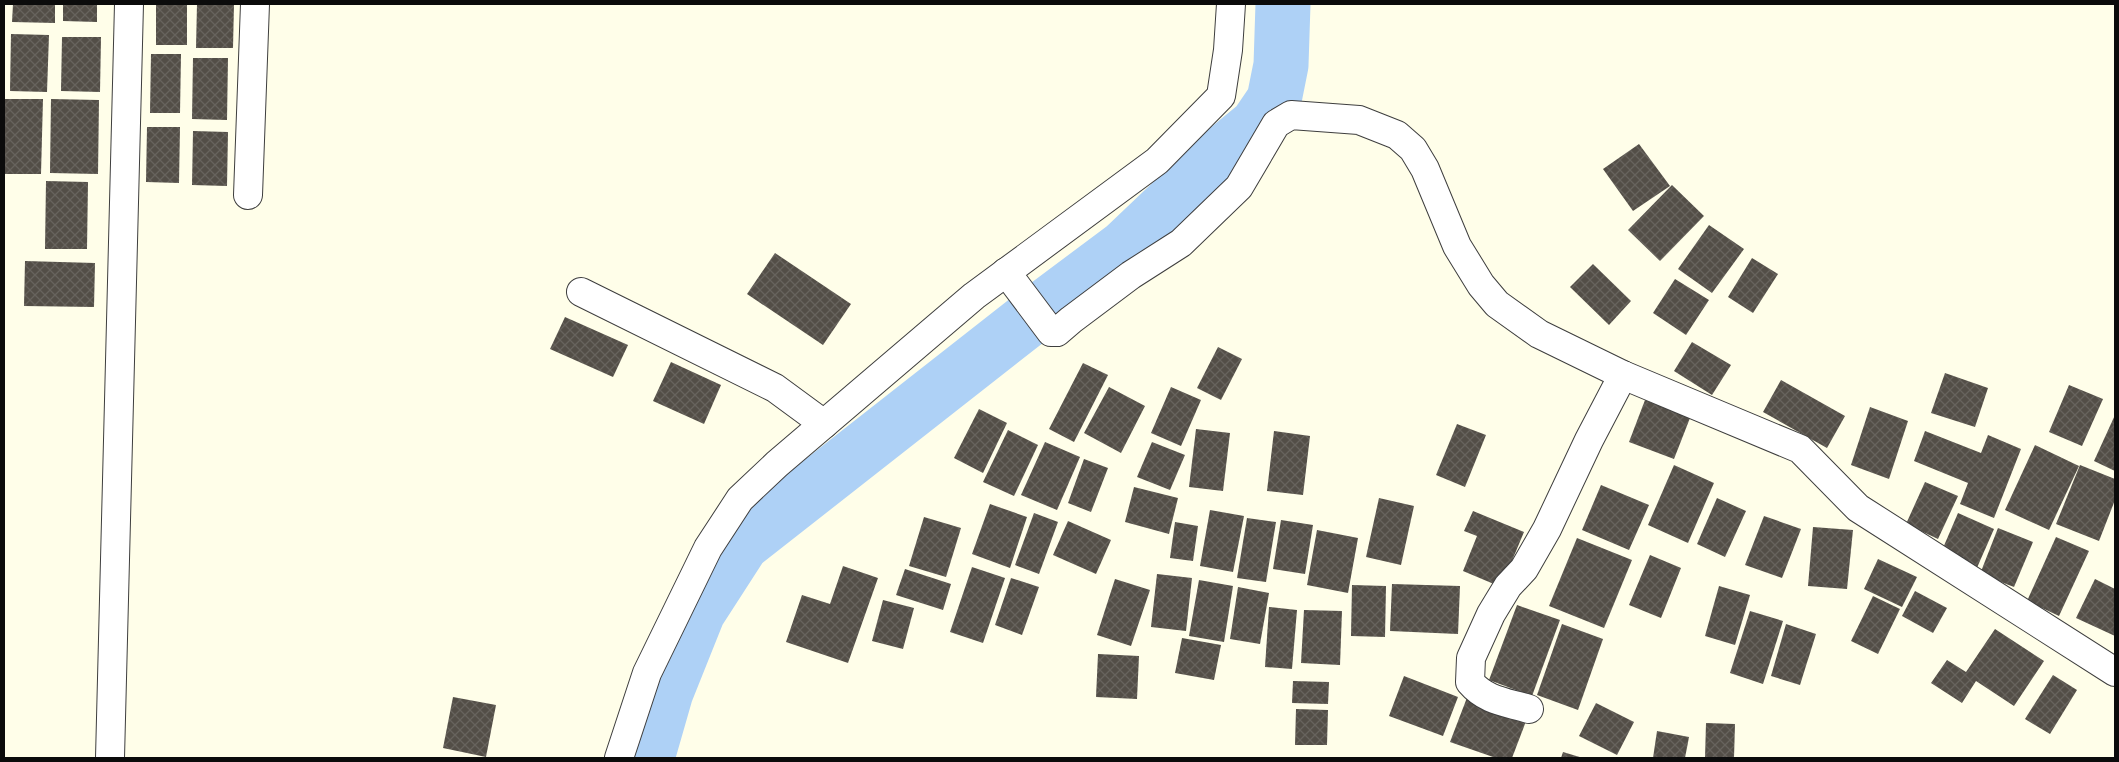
<svg xmlns="http://www.w3.org/2000/svg" width="2119" height="762" font-family="Georgia,serif">
	<defs>
		<pattern id="building-cross-hatch" width="8" height="8" patternUnits="userSpaceOnUse" patternTransform="scale(1.25)"><rect width="8" height="8" fill="#534e47"/><path d="M0 0l8 8M0 8l8-8" fill="none" stroke="#67635d"/></pattern>
	</defs>
	<rect width="100%" height="100%" fill="#fffee9"/>
	<g fill="none" stroke-linecap="round" stroke-linejoin="round">
		<polyline stroke="#aed1f6" stroke-width="55" points="647,758 666,692 698,612 742,544 1034,315 1125,247 1229,148 1257,125 1274,100 1281,65 1283,4"/>
	</g>
	<g fill="url(#building-cross-hatch)">
		<polygon points="13,4 55,4 55,23 12,22"/>
		<polygon points="63,4 97,4 97,22 63,21"/>
		<rect x="156" y="4" width="31" height="41"/>
		<polygon points="197,4 234,4 233,48 196,48"/>
		<polygon points="11,34 49,35 47,92 10,91"/>
		<polygon points="62,37 101,37 100,92 61,91"/>
		<polygon points="151,54 181,54 180,113 150,113"/>
		<polygon points="193,58 228,58 227,120 192,119"/>
		<polygon points="4,99 43,99 41,174 4,174"/>
		<polygon points="51,99 99,100 98,174 50,173"/>
		<polygon points="147,127 180,127 179,183 146,182"/>
		<polygon points="193,131 228,132 227,186 192,185"/>
		<polygon points="1639,144 1670,186 1633,211 1603,169"/>
		<polygon points="46,181 88,182 87,249 45,249"/>
		<polygon points="1672,185 1704,216 1660,261 1628,230"/>
		<polygon points="1709,225 1744,249 1712,293 1678,269"/>
		<polygon points="775,253 851,304 823,345 747,294"/>
		<polygon points="1752,258 1778,274 1753,313 1728,297"/>
		<polygon points="25,261 95,263 94,307 24,306"/>
		<polygon points="1593,264 1631,301 1609,325 1570,287"/>
		<polygon points="1675,279 1709,300 1686,335 1653,313"/>
		<polygon points="565,317 628,345 613,377 550,349"/>
		<polygon points="1692,342 1731,365 1712,395 1674,371"/>
		<polygon points="1218,347 1242,359 1221,400 1197,388"/>
		<polygon points="671,362 721,385 704,424 653,401"/>
		<polygon points="1083,363 1108,375 1074,442 1049,429"/>
		<polygon points="1945,373 1988,388 1975,427 1931,413"/>
		<polygon points="1781,380 1845,416 1827,448 1763,412"/>
		<polygon points="2069,385 2103,399 2082,446 2049,432"/>
		<polygon points="1109,387 1145,406 1121,453 1084,433"/>
		<polygon points="1171,387 1201,400 1181,446 1151,433"/>
		<polygon points="1645,400 1690,418 1674,459 1629,442"/>
		<polygon points="1870,407 1908,421 1889,479 1851,465"/>
		<polygon points="979,409 1007,423 983,473 954,458"/>
		<polygon points="2115,415 2115,471 2094,461"/>
		<polygon points="1457,424 1486,435 1465,487 1436,475"/>
		<polygon points="1196,429 1230,433 1223,491 1189,487"/>
		<polygon points="1008,430 1038,445 1014,496 983,482"/>
		<polygon points="1274,431 1310,436 1303,495 1267,491"/>
		<polygon points="1925,431 1981,453 1988,435 2021,449 1994,518 1960,504 1968,483 1914,461"/>
		<polygon points="1045,442 1080,457 1057,510 1021,495"/>
		<polygon points="1152,442 1185,455 1170,490 1137,477"/>
		<polygon points="2035,445 2079,466 2049,530 2005,510"/>
		<polygon points="1084,459 1108,468 1091,512 1068,503"/>
		<polygon points="1674,465 1714,483 1688,543 1648,525"/>
		<polygon points="2080,465 2115,479 2115,500 2099,541 2056,524"/>
		<polygon points="1925,482 1958,496 1938,539 1906,524"/>
		<polygon points="1601,485 1649,505 1629,550 1582,530"/>
		<polygon points="1134,487 1178,498 1169,534 1125,522"/>
		<polygon points="1379,498 1414,506 1401,565 1366,557"/>
		<polygon points="1717,498 1746,511 1725,557 1697,544"/>
		<polygon points="990,504 1027,517 1010,568 972,554"/>
		<polygon points="1210,510 1244,516 1233,572 1200,566"/>
		<polygon points="1473,511 1524,532 1501,587 1463,571 1477,536 1464,531"/>
		<polygon points="1034,513 1058,522 1039,574 1015,565"/>
		<polygon points="1958,513 1994,529 1976,570 1940,555"/>
		<polygon points="1764,516 1801,529 1782,578 1745,565"/>
		<polygon points="924,517 961,528 946,577 909,566"/>
		<polygon points="1247,518 1276,522 1266,582 1237,578"/>
		<polygon points="1281,520 1313,525 1305,574 1273,569"/>
		<polygon points="1068,521 1111,540 1096,574 1053,555"/>
		<polygon points="1175,522 1198,526 1193,561 1170,558"/>
		<polygon points="1813,527 1853,530 1847,589 1808,586"/>
		<polygon points="1998,528 2033,542 2014,587 1980,574"/>
		<polygon points="1317,530 1358,538 1348,593 1307,585"/>
		<polygon points="2056,537 2089,551 2059,616 2027,601"/>
		<polygon points="1577,538 1632,560 1604,628 1549,606"/>
		<polygon points="1650,555 1681,568 1661,618 1629,605"/>
		<polygon points="1878,559 1917,577 1902,607 1864,589"/>
		<polygon points="843,566 878,578 848,663 786,642 802,595 830,604"/>
		<polygon points="972,567 1005,578 983,643 950,632"/>
		<polygon points="905,569 951,584 943,610 896,595"/>
		<polygon points="1157,574 1192,578 1186,631 1151,627"/>
		<polygon points="1011,578 1039,587 1022,635 995,625"/>
		<polygon points="1115,579 1150,590 1131,646 1097,635"/>
		<polygon points="2095,579 2115,589 2115,636 2076,618"/>
		<polygon points="1199,580 1233,586 1224,642 1189,636"/>
		<polygon points="1392,584 1460,586 1458,634 1390,631"/>
		<polygon points="1352,585 1386,586 1385,637 1351,636"/>
		<polygon points="1719,586 1750,595 1735,645 1705,636"/>
		<polygon points="1238,587 1269,593 1260,644 1230,639"/>
		<polygon points="1915,591 1947,608 1933,633 1902,616"/>
		<polygon points="1873,596 1900,609 1878,654 1851,641"/>
		<polygon points="883,600 914,608 903,649 872,641"/>
		<polygon points="1517,605 1560,620 1532,696 1489,680"/>
		<polygon points="1269,607 1297,610 1292,669 1265,667"/>
		<polygon points="1304,610 1342,611 1340,665 1301,663"/>
		<polygon points="1750,611 1783,621 1763,684 1730,673"/>
		<polygon points="1562,624 1603,639 1578,710 1537,695"/>
		<polygon points="1786,624 1816,634 1800,685 1771,676"/>
		<polygon points="1995,629 2044,661 2014,706 1976,681 1962,703 1931,683 1947,660 1966,672"/>
		<polygon points="1182,638 1221,645 1214,680 1175,673"/>
		<polygon points="1098,654 1139,656 1137,699 1096,697"/>
		<polygon points="2053,675 2077,690 2050,734 2025,719"/>
		<polygon points="1404,676 1458,697 1443,736 1389,716"/>
		<polygon points="1293,681 1329,682 1328,704 1292,703"/>
		<polygon points="1468,695 1528,716 1512,758 1496,758 1450,742"/>
		<polygon points="453,697 496,705 486,757 443,748"/>
		<polygon points="1596,703 1634,722 1617,755 1579,736"/>
		<polygon points="1296,709 1328,710 1327,745 1295,745"/>
		<polygon points="1706,723 1735,724 1734,758 1705,758"/>
		<polygon points="1657,731 1689,737 1685,758 1653,758"/>
		<polygon points="1563,752 1583,758 1561,758"/>
	</g>
	<g fill="none" stroke-linecap="round" stroke-linejoin="round">
		<defs>
			<g id="street">
				<polyline points="248,195 255,4"/>
				<polyline points="1006,272 1051,332 1057,332 1071,320 1131,275 1181,243 1239,187 1276,124 1291,115 1359,120 1397,135 1413,149 1425,169 1457,246 1481,285 1497,304 1539,334 1623,375 1800,449 1858,508 2115,672"/>
				<polyline points="581,292 775,388 824,424"/>
				<path d="M1529,709C1506,702 1486,701 1470,682L1471,658L1491,614L1508,586L1524,569L1547,529L1589,440L1623,375"/>
				<polyline points="110,758 129,4"/>
				<polyline points="619,758 647,673 708,548 740,499 777,464 974,296 1157,161 1221,96 1228,50 1231,4"/>
			</g>
		</defs>
		<use href="#street" stroke="#3e3e3e" stroke-width="30"/>
		<use href="#street" stroke="#fff" stroke-width="28"/>
	</g>
	<rect width="2119" height="762" fill="none" stroke="#0b0b0b" stroke-width="10"/>
</svg>
